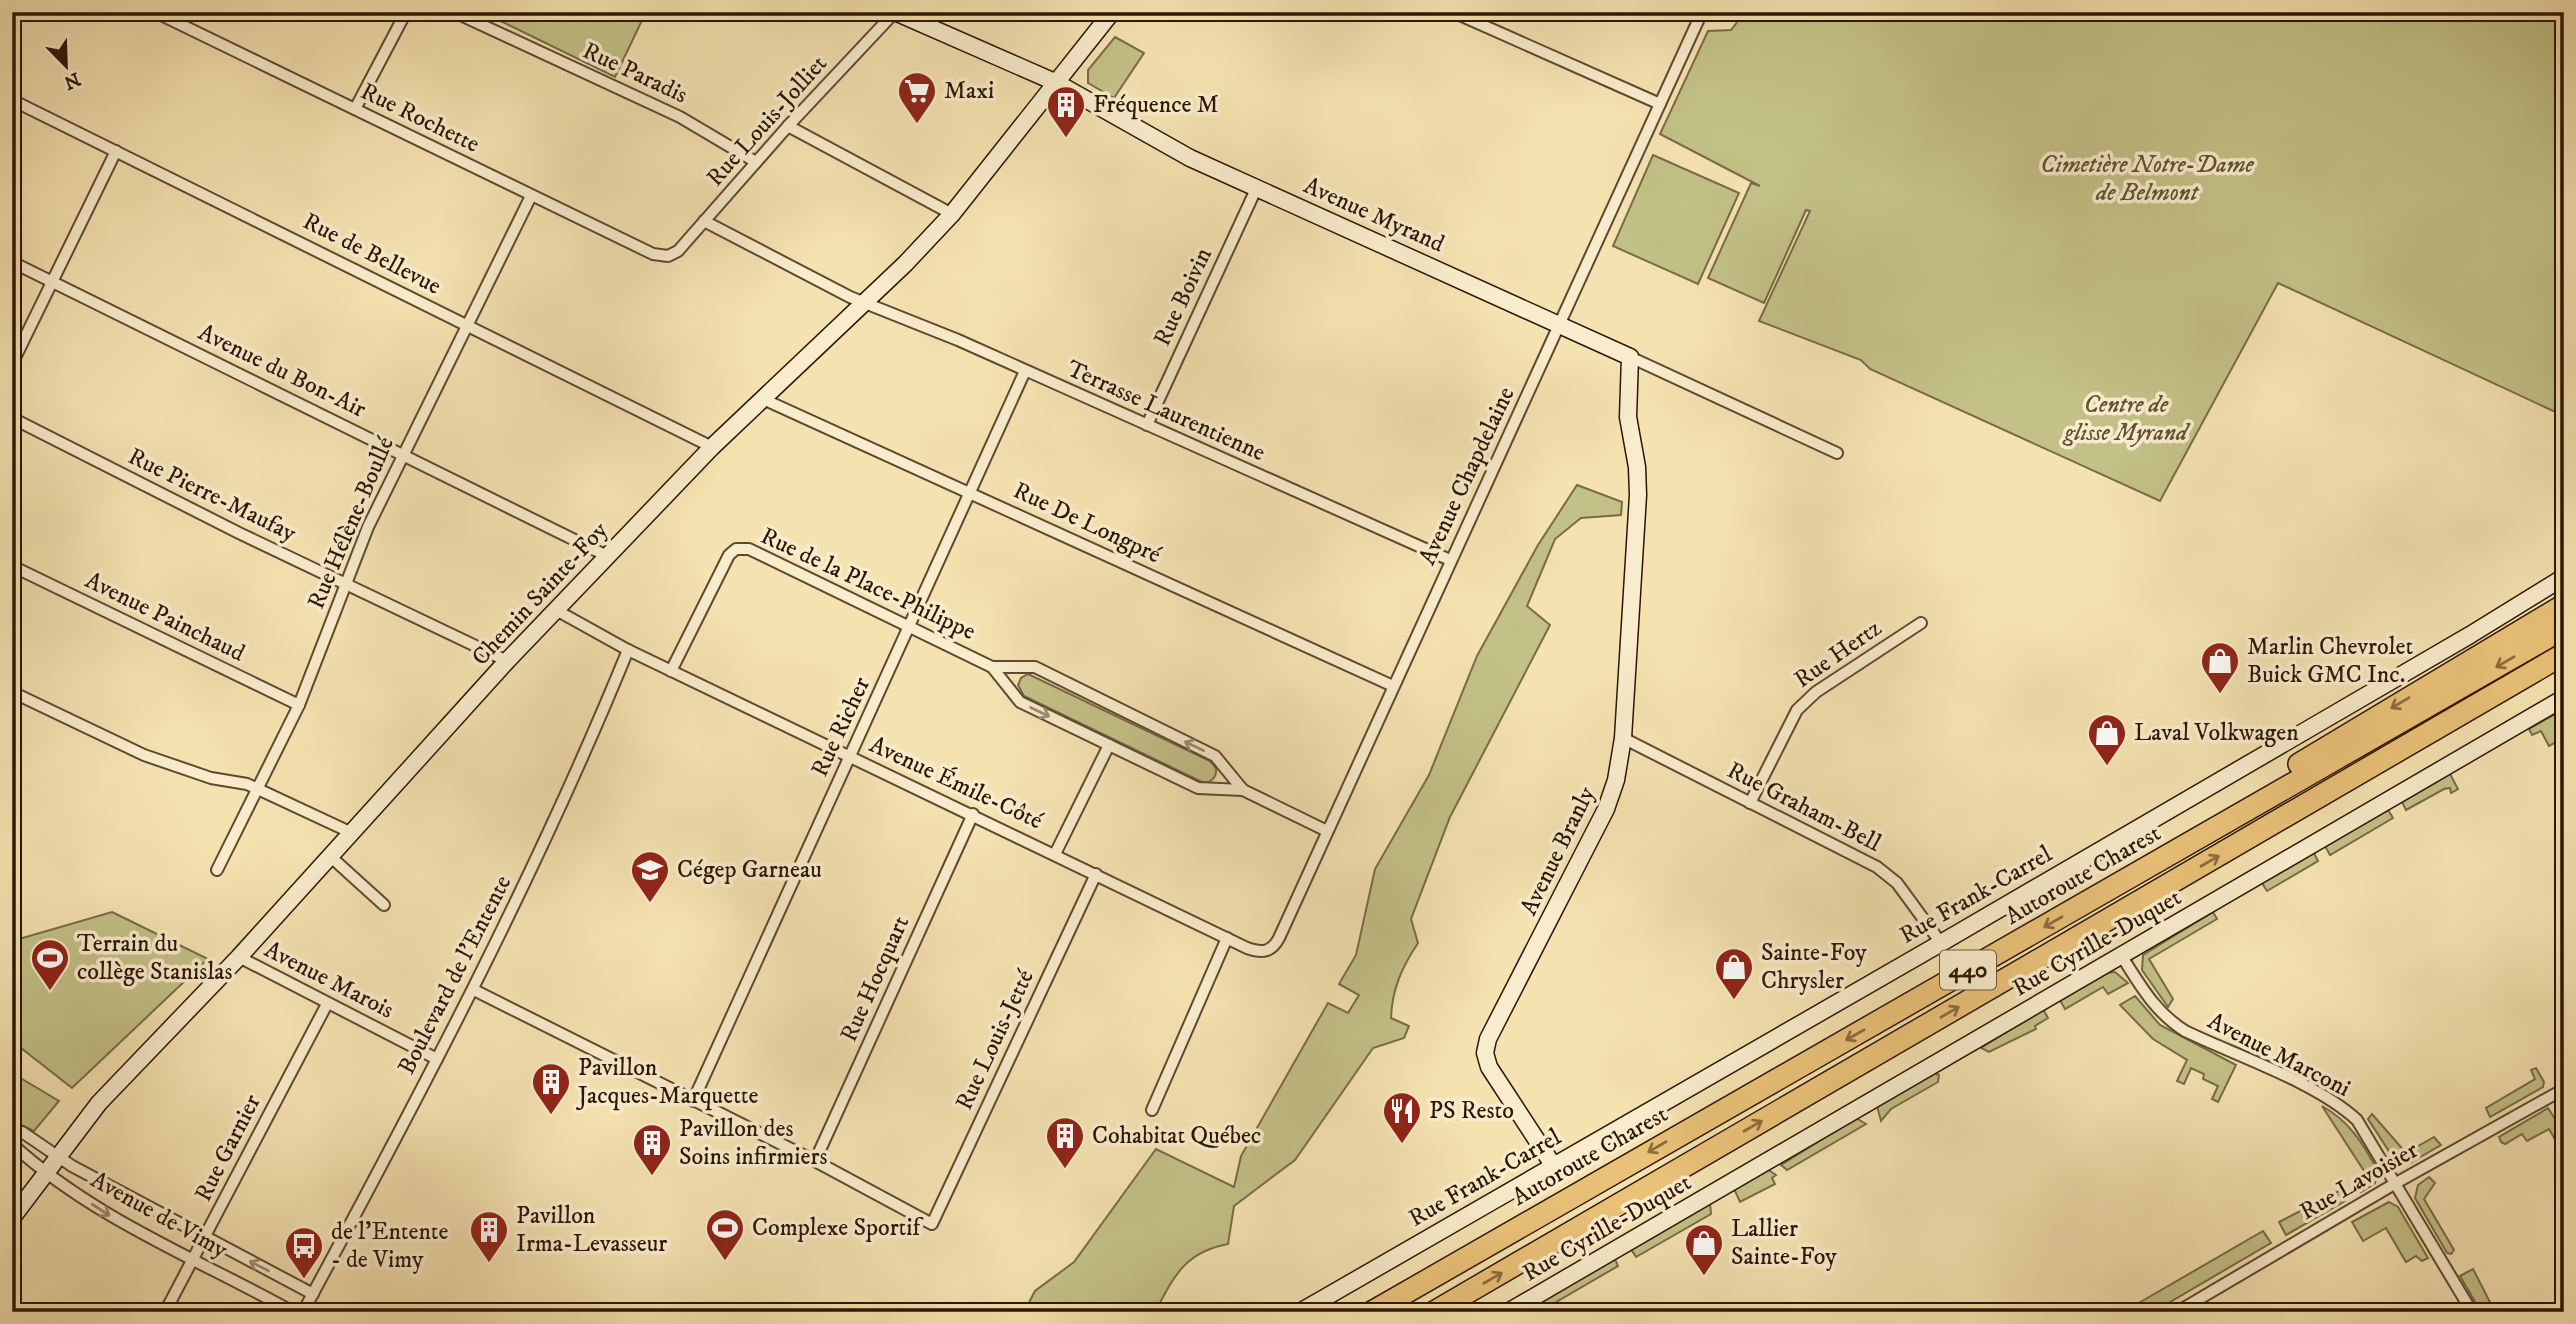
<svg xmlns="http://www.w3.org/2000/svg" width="2576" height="1324" font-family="'IM FELL DW Pica',serif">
	<rect width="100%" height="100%" fill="#f5e2b1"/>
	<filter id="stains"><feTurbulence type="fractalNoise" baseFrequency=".00286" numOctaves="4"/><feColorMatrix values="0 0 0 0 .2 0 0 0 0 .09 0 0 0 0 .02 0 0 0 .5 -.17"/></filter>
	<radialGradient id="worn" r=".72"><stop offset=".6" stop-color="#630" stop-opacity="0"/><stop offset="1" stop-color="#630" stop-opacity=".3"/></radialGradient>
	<g fill="#c3c187" stroke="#786b46" stroke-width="2">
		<polygon points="482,12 646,12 615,77"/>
		<polygon points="1745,12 2564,12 2564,416 2278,283 2160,501 1870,369 1861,360 1759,321 1810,211 1806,210 1764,303 1708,278 1751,183 1760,186 1660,134 1708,31 1731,30"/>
		<polygon points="1115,37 1144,53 1114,98 1088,83 1088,70"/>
		<polygon points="1653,155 1739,193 1698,284 1613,246"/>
		<path d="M1577,485L1622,502L1621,515L1581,518L1555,539L1527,606L1550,625L1450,817L1411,919L1418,943C1402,967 1392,989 1391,1018L1409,1026L1404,1038L1373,1048L1295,1160L1234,1206L1228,1244C1185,1252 1174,1276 1155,1312H1024L1035,1291L1074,1262L1156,1149L1234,1187L1241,1156L1328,1003L1348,1013L1359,995L1339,984L1356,955L1375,869L1429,775L1477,656L1538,545Z"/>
		<path d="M1028,674L1210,761L1216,768C1217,777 1211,784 1202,782L1024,696L1018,685L1021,678Z"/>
		<polygon points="2564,709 2564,737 2549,746 2541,731 2532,735 2529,729"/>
		<polygon points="2450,774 2458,789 2451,793 2450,788 2444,789 2406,810 2402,802"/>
		<polygon points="2388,810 2393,818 2330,855 2325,846"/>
		<polygon points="2314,853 2318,861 2267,891 2262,883"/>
		<polygon points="112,912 208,959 72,1088 12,1041 12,941"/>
		<polygon points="2213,912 2217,919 2149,959 2173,999 2168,1007 2142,970 2143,955"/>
		<polygon points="2115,972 2128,983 2108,994 2103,987 2065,1009 2060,1000 2106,973"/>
		<polygon points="2135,996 2160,1025 2236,1065 2218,1102 2212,1099 2218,1086 2203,1079 2204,1074 2191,1068 2184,1084 2177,1081 2187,1060 2153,1039 2120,1005"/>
		<polygon points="2043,1009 2048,1018 2035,1026 2036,1029 1989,1052 1981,1048"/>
		<polygon points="2536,1068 2544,1082 2543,1087 2490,1117 2486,1108 2535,1079 2531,1070"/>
		<polygon points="12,1073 59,1101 34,1131 12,1121"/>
		<polygon points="1934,1073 1939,1075 1938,1082 1891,1109 1881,1121 1877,1106"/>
		<path d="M2322,1106C2349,1121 2364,1144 2378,1172L2375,1183L2361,1192L2355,1190L2354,1183L2366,1174Z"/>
		<polygon points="2548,1108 2564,1133 2564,1155 2549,1129 2527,1141 2522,1134 2505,1144 2501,1142 2499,1137"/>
		<polygon points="2372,1114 2406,1153 2434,1137 2441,1145 2410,1163 2396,1162 2368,1119"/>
		<polygon points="1856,1118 1866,1124 1787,1170 1781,1165"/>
		<polygon points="1767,1169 1776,1175 1772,1178 1775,1184 1740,1202 1734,1189"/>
		<polygon points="2429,1177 2435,1183 2424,1199 2454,1250 2451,1254 2447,1253 2415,1198 2418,1185"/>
		<polygon points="2341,1190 2345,1193 2345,1201 2286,1235 2279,1222"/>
		<polygon points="2389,1202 2398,1207 2428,1258 2422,1261 2416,1256 2406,1262 2386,1228 2363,1241 2352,1222"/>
		<polygon points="1710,1203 1711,1214 1636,1257 1631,1249"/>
		<polygon points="2263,1231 2271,1243 2153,1312 2142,1312 2137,1304"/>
		<polygon points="1615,1259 1618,1266 1539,1312 1523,1312"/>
		<polygon points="2473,1269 2495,1312 2481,1312 2460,1276"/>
	</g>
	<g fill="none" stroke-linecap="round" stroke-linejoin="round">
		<defs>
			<g id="street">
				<polyline points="155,12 653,254 668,256 678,251 788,126 895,12"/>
				<polyline points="454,12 680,117 756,162"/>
				<polyline points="1453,12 1660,104"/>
				<polyline points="12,100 712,447"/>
				<polyline points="355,109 406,12"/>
				<polyline points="788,126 952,214"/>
				<polyline points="704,221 850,297 958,340 1450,560"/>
				<polyline points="12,262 607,556"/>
				<polyline points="1630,357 1837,453"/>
				<polyline points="12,364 116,151"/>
				<polyline points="763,399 1393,686"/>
				<polyline points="12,418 239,533 507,661"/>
				<polyline points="1147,425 1257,187"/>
				<polyline points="12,566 299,705"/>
				<path d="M556,610L628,650L1247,948C1262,953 1271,953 1279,938L1702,12"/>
				<polyline points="992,667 1035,667 1215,756 1243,790 1327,831"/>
				<polyline points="671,671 729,555 736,549 749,549 992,667 1020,702 1198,788 1243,790"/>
				<polyline points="12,692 144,755 211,778 247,784 352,833"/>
				<polyline points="1623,738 1877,867 1897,883 1941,943"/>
				<polyline points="1750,803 1797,710 1816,692 1921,623"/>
				<polyline points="1055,854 1109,745"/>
				<polyline points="331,857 384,905"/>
				<polyline points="217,870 299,705 368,527 531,196"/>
				<path d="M2121,955C2140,985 2155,1012 2185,1031C2237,1056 2316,1082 2357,1120L2472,1312"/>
				<polyline points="239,957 437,1059"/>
				<polyline points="474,990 815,1161 932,1224 1096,874"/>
				<polyline points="693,1101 1025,371"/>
				<polyline points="1152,1110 1227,938"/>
				<polyline points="12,1129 22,1132 72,1166 313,1294"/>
				<path d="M12,1144C94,1219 198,1259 293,1312"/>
				<polyline points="815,1161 973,814"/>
				<polyline points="165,1312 327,1004"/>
				<path d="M303,1312C420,1095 535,878 628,650"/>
				<polyline points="2177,1312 2396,1183 2564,1089"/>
			</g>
			<g id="secondary">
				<polyline points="895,12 1057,83 1190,158 1630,357 1628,417 1637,467 1638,495 1623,738 1616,780 1606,809 1488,1039 1485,1053 1489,1067 1553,1165"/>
				<polyline points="12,1218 99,1103 239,957 507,661 712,447 905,264 952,214 1112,12"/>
				<polyline points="1300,1312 1941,943 2470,635 2564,577"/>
				<polyline points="1508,1312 2564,698"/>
			</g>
			<g id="highway">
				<polyline points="2299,764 2564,605"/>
				<polyline points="1372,1312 2564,628"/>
				<polyline points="1434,1312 2564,654"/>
			</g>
		</defs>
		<use href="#street" stroke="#5f4830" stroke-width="14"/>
		<use href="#secondary" stroke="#2d1505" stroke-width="19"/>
		<use href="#highway" stroke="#2d1505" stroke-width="24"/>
		<use href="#street" stroke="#f8eccc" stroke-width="10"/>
		<use href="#secondary" stroke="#f8eccc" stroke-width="16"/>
		<use href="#highway" stroke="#eac178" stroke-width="21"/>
	</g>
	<defs><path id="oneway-shaft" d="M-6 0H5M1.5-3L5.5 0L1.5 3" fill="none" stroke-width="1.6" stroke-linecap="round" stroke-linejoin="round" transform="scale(1.75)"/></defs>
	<g stroke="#8c6b3e">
		<use href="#oneway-shaft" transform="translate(2505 662) rotate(150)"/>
		<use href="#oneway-shaft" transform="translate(2400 703) rotate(149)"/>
		<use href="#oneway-shaft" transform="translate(2210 861) rotate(-30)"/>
		<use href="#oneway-shaft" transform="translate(2053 922) rotate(150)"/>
		<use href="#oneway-shaft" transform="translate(1950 1012) rotate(-30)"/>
		<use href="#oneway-shaft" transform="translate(1855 1035) rotate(150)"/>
		<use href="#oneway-shaft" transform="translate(1753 1126) rotate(-30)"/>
		<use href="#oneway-shaft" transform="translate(1657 1147) rotate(150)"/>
		<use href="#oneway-shaft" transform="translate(1493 1278) rotate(-30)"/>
	</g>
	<g stroke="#9d8b72">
		<use href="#oneway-shaft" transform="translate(1040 712) rotate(26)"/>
		<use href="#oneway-shaft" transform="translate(1194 746) rotate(-154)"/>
		<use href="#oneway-shaft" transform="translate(101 1210) rotate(33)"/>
		<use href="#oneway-shaft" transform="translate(259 1266) rotate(-153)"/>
	</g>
	<defs>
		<symbol id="supermarket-pin" viewBox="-11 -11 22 30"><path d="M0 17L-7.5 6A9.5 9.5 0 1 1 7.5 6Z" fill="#8f2418" stroke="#f8eccc"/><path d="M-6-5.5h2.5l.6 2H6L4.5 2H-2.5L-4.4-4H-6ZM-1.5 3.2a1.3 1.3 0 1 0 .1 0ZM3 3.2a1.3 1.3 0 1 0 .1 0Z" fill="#fff"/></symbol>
		<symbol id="building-pin" viewBox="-11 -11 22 30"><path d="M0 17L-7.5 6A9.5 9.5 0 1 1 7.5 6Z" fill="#8f2418" stroke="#f8eccc"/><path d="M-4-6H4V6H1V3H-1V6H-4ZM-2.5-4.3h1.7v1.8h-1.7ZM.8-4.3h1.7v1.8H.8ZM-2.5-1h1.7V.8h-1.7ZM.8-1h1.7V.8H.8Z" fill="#fff"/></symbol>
		<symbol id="shop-pin" viewBox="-11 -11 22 30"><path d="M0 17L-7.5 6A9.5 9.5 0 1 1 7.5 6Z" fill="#8f2418" stroke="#f8eccc"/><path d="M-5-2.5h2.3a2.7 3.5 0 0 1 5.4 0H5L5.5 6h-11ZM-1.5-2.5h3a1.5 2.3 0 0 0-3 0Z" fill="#fff"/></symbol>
		<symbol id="university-pin" viewBox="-11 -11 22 30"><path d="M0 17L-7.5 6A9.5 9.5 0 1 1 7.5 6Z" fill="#8f2418" stroke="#f8eccc"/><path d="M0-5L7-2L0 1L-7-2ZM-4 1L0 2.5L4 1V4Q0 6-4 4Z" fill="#fff"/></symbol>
		<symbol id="stadium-pin" viewBox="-11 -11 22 30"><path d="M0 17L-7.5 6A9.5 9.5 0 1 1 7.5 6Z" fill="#8f2418" stroke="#f8eccc"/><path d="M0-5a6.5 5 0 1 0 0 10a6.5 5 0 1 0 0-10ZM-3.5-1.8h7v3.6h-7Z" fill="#fff"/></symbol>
		<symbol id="restaurant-pin" viewBox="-11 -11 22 30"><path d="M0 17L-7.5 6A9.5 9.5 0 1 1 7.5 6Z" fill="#8f2418" stroke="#f8eccc"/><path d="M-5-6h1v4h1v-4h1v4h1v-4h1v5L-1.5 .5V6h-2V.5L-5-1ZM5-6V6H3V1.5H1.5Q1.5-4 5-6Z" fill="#fff"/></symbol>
		<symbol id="bus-pin" viewBox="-11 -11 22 30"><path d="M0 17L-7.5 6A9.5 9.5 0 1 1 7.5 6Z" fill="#8f2418" stroke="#f8eccc"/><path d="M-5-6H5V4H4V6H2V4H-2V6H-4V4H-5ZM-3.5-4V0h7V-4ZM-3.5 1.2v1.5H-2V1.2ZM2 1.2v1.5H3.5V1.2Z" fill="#fff"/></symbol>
	</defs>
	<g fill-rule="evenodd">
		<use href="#supermarket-pin" x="895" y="69" width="44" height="60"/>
		<use href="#building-pin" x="1044" y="83" width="44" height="60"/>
		<use href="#shop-pin" x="2198" y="639" width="44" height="60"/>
		<use href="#shop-pin" x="2085" y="711" width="44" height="60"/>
		<use href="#university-pin" x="628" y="848" width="44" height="60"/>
		<use href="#stadium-pin" x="28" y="936" width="44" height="60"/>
		<use href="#shop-pin" x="1712" y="945" width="44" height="60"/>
		<use href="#building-pin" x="529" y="1060" width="44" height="60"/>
		<use href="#restaurant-pin" x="1380" y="1089" width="44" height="60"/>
		<use href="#building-pin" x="1043" y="1114" width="44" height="60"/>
		<use href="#building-pin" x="630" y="1121" width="44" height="60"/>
		<use href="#stadium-pin" x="703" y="1206" width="44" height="60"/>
		<use href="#building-pin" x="467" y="1208" width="44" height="60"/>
		<use href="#shop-pin" x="1682" y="1221" width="44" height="60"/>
		<use href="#bus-pin" x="282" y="1224" width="44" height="60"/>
	</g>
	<g text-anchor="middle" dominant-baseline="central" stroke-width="7" stroke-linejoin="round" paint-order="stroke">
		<rect fill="#f8eccc" stroke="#6a5641" stroke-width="2" x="1940" y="950.5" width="56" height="39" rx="5"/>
		<g font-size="23" font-weight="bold" fill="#2d1505">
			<text x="1968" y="970">440</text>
		</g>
		<g font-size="24" fill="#2d1505" stroke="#f8eccc">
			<text transform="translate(635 73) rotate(25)">Rue Paradis</text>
			<text transform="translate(420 118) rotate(26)">Rue Rochette</text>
			<text transform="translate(767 121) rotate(-48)">Rue Louis-Jolliet</text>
			<text transform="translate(1374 215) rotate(24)">Avenue Myrand</text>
			<text transform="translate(372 254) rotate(27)">Rue de Bellevue</text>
			<text transform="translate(1183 297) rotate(-65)">Rue Boivin</text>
			<text transform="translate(282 371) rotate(26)">Avenue du Bon-Air</text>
			<text transform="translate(1166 411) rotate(24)">Terrasse Laurentienne</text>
			<text transform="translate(1467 476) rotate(-65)">Avenue Chapdelaine</text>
			<text transform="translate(212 495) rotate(26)">Rue Pierre-Maufay</text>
			<text transform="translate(351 523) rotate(-67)">Rue Hélène-Boullé</text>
			<text transform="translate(1087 523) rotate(25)">Rue De Longpré</text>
			<text transform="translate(868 584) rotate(25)">Rue de la Place-Philippe</text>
			<text transform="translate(540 594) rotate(-47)">Chemin Sainte-Foy</text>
			<text transform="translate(165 617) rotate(26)">Avenue Painchaud</text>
			<text transform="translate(1838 654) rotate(-35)">Rue Hertz</text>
			<text transform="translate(841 727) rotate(-65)">Rue Richer</text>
			<text transform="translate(956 783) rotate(25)">Avenue Émile-Côté</text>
			<text transform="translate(1804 807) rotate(27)">Rue Graham-Bell</text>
			<text transform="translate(1558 851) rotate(-64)">Avenue Branly</text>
			<text transform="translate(2083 875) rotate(-30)">Autoroute Charest</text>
			<text transform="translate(1976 895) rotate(-30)">Rue Frank-Carrel</text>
			<text transform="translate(2097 943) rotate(-30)">Rue Cyrille-Duquet</text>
			<text transform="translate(455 975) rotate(-63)">Boulevard de l'Entente</text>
			<text transform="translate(875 979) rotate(-66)">Rue Hocquart</text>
			<text transform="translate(329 980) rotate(27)">Avenue Marois</text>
			<text transform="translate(995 1040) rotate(-65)">Rue Louis-Jetté</text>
			<text transform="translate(2279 1055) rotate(27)">Avenue Marconi</text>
			<text transform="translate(228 1148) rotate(-63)">Rue Garnier</text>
			<text transform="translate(1590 1156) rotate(-30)">Autoroute Charest</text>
			<text transform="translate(1485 1178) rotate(-30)">Rue Frank-Carrel</text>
			<text transform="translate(2359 1181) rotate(-30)">Rue Lavoisier</text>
			<text transform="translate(159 1215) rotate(29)">Avenue de Vimy</text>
			<text transform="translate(1607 1228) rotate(-30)">Rue Cyrille-Duquet</text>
		</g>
		<g font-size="24" fill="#2d1505" stroke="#f8eccc" text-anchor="start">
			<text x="944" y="91">Maxi</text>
			<text x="1093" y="105">Fréquence M</text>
			<text x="2247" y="647">Marlin Chevrolet<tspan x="2247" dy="28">Buick GMC Inc.</tspan></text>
			<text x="2134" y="733">Laval Volkwagen</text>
			<text x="677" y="870">Cégep Garneau</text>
			<text x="77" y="944">Terrain du<tspan x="77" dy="28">collège Stanislas</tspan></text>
			<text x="1761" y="953">Sainte-Foy<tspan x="1761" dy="28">Chrysler</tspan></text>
			<text x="578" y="1068">Pavillon<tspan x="578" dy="28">Jacques-Marquette</tspan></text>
			<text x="1429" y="1111">PS Resto</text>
			<text x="679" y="1129">Pavillon des<tspan x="679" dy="28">Soins infirmiers</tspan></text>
			<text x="1092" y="1136">Cohabitat Québec</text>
			<text x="516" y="1216">Pavillon<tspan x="516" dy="28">Irma-Levasseur</tspan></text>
			<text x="752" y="1228">Complexe Sportif</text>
			<text x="1731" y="1229">Lallier<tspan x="1731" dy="28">Sainte-Foy</tspan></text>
			<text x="331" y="1232">de l'Entente<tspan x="331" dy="28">- de Vimy</tspan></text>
		</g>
		<g font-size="24" font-style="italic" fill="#625132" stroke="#f8eccc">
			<text x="2147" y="165">Cimetière Notre-Dame<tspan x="2147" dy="28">de Belmont</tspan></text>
			<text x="2126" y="405">Centre de<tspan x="2126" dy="28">glisse Myrand</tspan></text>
		</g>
	</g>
	<rect width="2576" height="1324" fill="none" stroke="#f5e2b1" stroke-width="42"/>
	<rect x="14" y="14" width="2548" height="1296" fill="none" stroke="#2d1505" stroke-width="3.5"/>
	<rect x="21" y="21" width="2534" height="1282" fill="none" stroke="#2d1505" stroke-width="2"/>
	<g transform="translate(66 66) rotate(157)" stroke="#f8eccc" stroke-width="5" paint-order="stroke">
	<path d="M0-5L12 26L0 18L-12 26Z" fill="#2d1505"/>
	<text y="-10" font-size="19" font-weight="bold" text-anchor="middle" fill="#2d1505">N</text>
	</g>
	<rect width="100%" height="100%" filter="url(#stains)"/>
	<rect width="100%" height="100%" fill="url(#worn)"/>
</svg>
